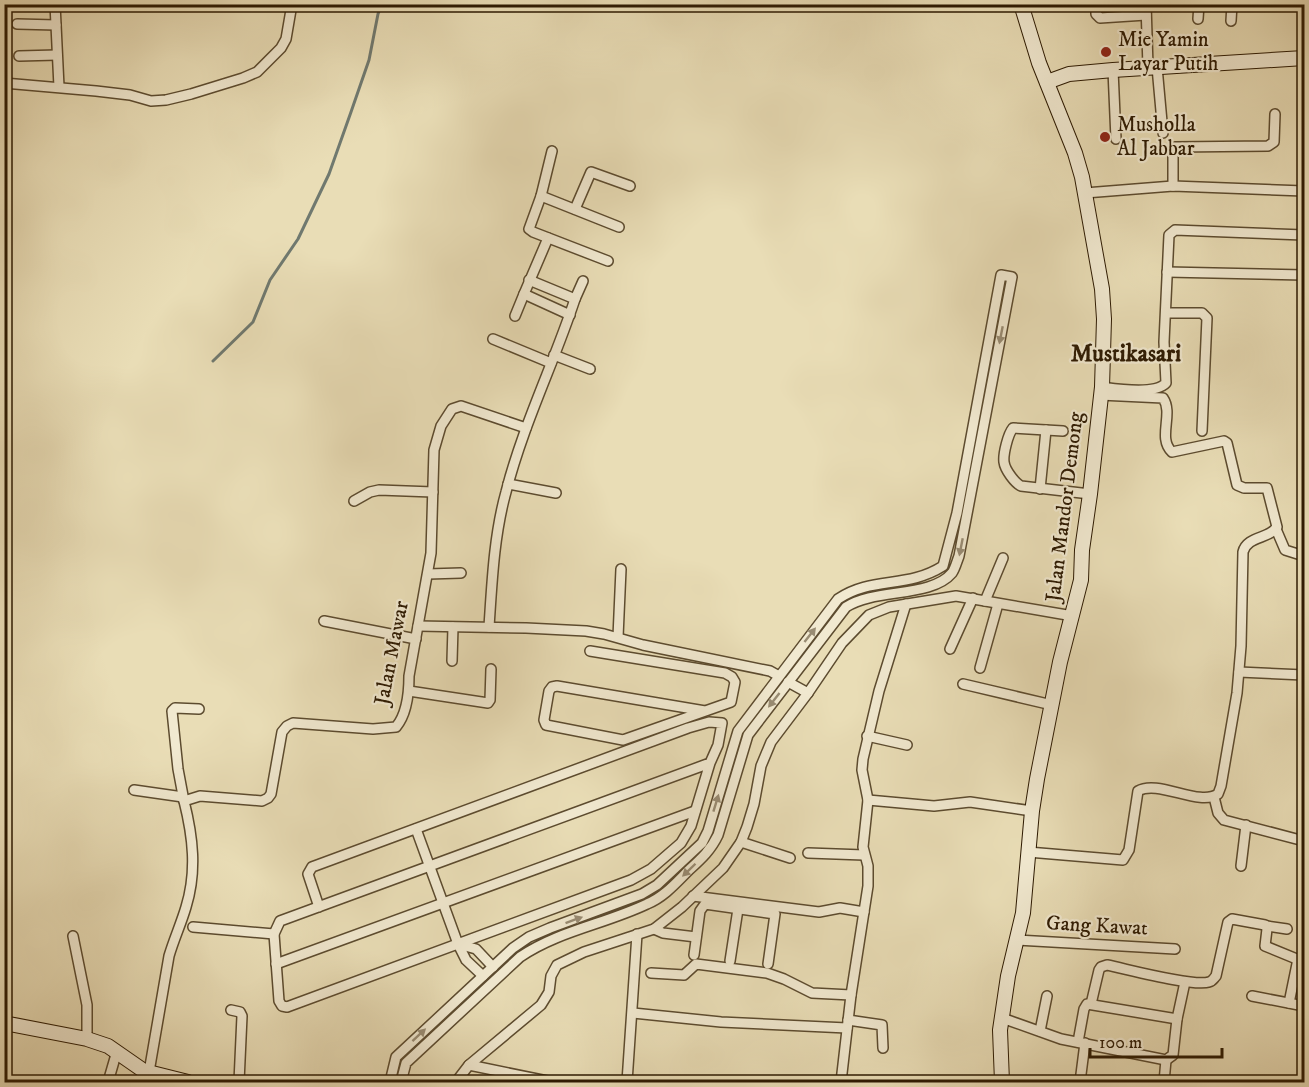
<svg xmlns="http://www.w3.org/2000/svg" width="1309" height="1087" font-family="'IM FELL DW Pica',serif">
	<rect width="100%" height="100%" fill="#e9ddb6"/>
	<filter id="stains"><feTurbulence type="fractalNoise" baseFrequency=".00333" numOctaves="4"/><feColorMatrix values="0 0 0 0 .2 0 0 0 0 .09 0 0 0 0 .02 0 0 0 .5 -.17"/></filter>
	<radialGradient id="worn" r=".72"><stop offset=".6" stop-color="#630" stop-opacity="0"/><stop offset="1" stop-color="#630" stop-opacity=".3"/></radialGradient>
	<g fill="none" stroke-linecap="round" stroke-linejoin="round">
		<polyline stroke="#70796f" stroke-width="3" points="213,361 253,322 270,280 298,239 329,174 351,112 369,60 378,14 382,4"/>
		<defs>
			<g id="street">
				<polyline points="55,4 59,87"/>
				<polyline points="1096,4 1096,14 1100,18 1146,15"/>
				<polyline points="1146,4 1148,67"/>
				<polyline points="1198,19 1199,4"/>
				<polyline points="1231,21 1232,4"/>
				<polyline points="17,24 56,25"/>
				<polyline points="19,56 57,55"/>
				<polyline points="1157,67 1163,133"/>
				<polyline points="1113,70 1116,139"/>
				<polyline points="4,83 96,91 130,95 151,101 166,100 191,94 243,78 257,72 281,48 286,39 292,4"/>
				<polyline points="552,151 541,196 529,229 533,232 608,261"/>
				<polyline points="1173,186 1173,150 1175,147 1268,146 1274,142 1275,114"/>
				<polyline points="1085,193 1173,186 1304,191"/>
				<polyline points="541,196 619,227"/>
				<polyline points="575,209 591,172 630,186"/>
				<polyline points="548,238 524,294 570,315"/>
				<polyline points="1167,272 1304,275"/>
				<polyline points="575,299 583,281"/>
				<polyline points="1166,313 1202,313 1207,318 1202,431"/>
				<polyline points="515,316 524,294"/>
				<polyline points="493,339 551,363"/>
				<polyline points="554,355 590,369"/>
				<path d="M1102,387C1117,389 1155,395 1166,383L1164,342L1169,235L1175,230L1304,235"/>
				<path d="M1063,431L1013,428C1008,434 1003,454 1004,462C1005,470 1015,483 1021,486L1090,494"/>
				<polyline points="508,484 556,493"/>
				<polyline points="1040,489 1046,430"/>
				<polyline points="354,501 370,492 379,490 433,492"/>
				<polyline points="1276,529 1285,550 1304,556"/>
				<polyline points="428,574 461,573"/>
				<polyline points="985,601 1003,558"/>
				<polyline points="324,621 416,639"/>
				<polyline points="418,626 526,628 586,631 604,634 643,645 770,671 779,676"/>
				<path d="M489,627C492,582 494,535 506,492C523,425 554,363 575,299L529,280"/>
				<polyline points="618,637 621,569"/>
				<polyline points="950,649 973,598"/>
				<polyline points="590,651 725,673 732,677 735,682 731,702 623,740 546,725 544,720 549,691 552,687 557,686 705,711"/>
				<polyline points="452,661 453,627"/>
				<polyline points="980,668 998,604"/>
				<polyline points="1239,672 1304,675"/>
				<polyline points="788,682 808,693"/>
				<polyline points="963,684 1052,705"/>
				<polyline points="409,691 488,703 490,700 491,669"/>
				<polyline points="867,736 907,745"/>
				<polyline points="134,790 183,797"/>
				<polyline points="1214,797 1218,813 1224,820 1304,841"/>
				<polyline points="868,800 934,806 970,802 1032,811"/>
				<polyline points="184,801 178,769 172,711 175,708 199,709"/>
				<polyline points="416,829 458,944 466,960 483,976"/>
				<polyline points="741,842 790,858"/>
				<path d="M1028,852L1123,860L1129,850L1138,791C1158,779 1199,807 1218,794L1221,786L1237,693L1241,646L1243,552C1247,536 1269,539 1277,527L1267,488H1244L1237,485L1227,443L1224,441L1172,452C1157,438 1174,414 1163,398L1100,395"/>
				<polyline points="808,853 864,855"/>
				<polyline points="1241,866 1246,825"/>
				<polyline points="693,896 819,912 840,908 864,912"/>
				<polyline points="319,907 308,874 312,867 688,728 709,722 722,723 718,745 710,763 691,826 681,843 651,869 631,880 287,1007 282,1006 279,1001 274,934 280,921 710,763"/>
				<polyline points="1267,926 1287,929"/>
				<polyline points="193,927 274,934"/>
				<polyline points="654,929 663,933 696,937"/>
				<polyline points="73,936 87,1005 87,1039"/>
				<polyline points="1017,940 1175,949"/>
				<polyline points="458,944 476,949 493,967"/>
				<polyline points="694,955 700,911 705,904 775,914 768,964"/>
				<polyline points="730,961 738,909"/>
				<polyline points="276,964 695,811"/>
				<polyline points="651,973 684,975 696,964 767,973 784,979 812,993 851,995"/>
				<polyline points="1252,996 1304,1006"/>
				<polyline points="1289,1003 1298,959"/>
				<path d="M1091,1004L1099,970L1101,967L1107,965C1127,969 1193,987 1209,982C1213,981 1213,979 1216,976L1228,922L1232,919L1265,925L1267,929L1265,946L1304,962"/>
				<polyline points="231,1010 240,1012 242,1016 239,1082"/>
				<polyline points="633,1013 721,1022 847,1028"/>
				<polyline points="1002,1018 1061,1039 1166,1060 1173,1055 1177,1019 1185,982"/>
				<polyline points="848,1020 882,1025 883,1048"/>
				<polyline points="1040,1031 1047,996"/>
				<polyline points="1078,1042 1084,1009 1087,1004 1177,1019"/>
				<polyline points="469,1065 552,1082"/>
				<path d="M149,1072L169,956C174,939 181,924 186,907C197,871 193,837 184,801L200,796L262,801L268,798L271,794L282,732L287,726L293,723L373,729L396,727C407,714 409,692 409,676L431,553L434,450L441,426L452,409L461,406L526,428"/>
				<polyline points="108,1082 117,1051"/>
				<path d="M390,1082L396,1057L513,948L529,937L550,928L642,894L657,885L702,843L708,831L738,731L838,599C872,576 907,589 943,566L957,513L1001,275L1012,277L959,556C957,561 955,569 952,573C931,598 875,588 846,607L748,735L718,835C711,850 701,859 689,870C676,883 664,897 647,904C605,924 558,931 520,957L406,1063L401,1082"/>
				<polyline points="456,1082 469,1065 541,1005 549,992 551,976 557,965 584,952 654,929 682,907 723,868 741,842 747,827 754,804 761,766 771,742 808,693 842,643 869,615 889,607 956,596 1073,616"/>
				<polyline points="627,1082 637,934"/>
				<polyline points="841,1082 851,995 868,886 868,866 863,847 868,800 862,770 863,759 879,691 906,604"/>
				<polyline points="1080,1082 1085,1043"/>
				<polyline points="1164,1082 1166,1060"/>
			</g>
			<g id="secondary">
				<polyline points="1047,82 1069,74 1113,70 1304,58"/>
				<polyline points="4,1023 87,1039 108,1046 144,1071 188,1082"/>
				<polyline points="1002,1082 1000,1030 1008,976 1023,913 1032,811 1037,779 1060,662 1081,580 1082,550 1090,494 1102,387 1104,319 1102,289 1082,177 1075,153 1039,63 1021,4"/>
			</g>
		</defs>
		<use href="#street" stroke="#5c4b2f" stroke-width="12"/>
		<use href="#secondary" stroke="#2d1a02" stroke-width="16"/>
		<use href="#street" stroke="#f1e9d0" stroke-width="9"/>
		<use href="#secondary" stroke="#f1e9d0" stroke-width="14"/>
	</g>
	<defs><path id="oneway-solid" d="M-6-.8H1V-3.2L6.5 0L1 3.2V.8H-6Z" transform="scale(1.5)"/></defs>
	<g fill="#998c73">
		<use href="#oneway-solid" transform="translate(1001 335) rotate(101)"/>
		<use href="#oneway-solid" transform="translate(961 547) rotate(101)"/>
		<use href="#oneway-solid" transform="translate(810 635) rotate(-52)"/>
		<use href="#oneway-solid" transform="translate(774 700) rotate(128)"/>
		<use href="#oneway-solid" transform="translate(716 803) rotate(-73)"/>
		<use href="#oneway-solid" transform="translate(689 870) rotate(136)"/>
		<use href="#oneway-solid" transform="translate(574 920) rotate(-20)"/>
		<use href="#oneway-solid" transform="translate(419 1035) rotate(-43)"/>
	</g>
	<g fill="#8f2418" stroke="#f1e9d0" stroke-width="2">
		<circle cx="1106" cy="52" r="6"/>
		<circle cx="1105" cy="137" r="6"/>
	</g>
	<g text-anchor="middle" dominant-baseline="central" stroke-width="4.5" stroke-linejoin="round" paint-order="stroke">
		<g font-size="21" fill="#2d1a02" stroke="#f1e9d0" text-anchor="start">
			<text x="1118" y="40">Mie Yamin<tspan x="1118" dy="24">Layar Putih</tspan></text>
			<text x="1117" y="125">Musholla<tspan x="1117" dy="24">Al Jabbar</tspan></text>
		</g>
		<g font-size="21" fill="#2d1a02" stroke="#f1e9d0">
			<text transform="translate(1065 507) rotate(-83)">Jalan Mandor Demong</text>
			<text transform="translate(392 653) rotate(-79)">Jalan Mawar</text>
			<text transform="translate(1097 926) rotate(3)">Gang Kawat</text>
		</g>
		<g font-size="24" font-weight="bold" fill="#2d1a02" stroke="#f1e9d0">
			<text x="1126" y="354">Mustikasari</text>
		</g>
	</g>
	<rect width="1309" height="1087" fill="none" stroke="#e9ddb6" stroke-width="24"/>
	<rect x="6" y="6" width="1297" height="1075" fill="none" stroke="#2d1a02" stroke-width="3"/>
	<rect x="12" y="12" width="1285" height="1063" fill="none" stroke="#2d1a02" stroke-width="1.5"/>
	<path d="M1090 1048v9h132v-9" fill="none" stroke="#2d1a02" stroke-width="3"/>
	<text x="1099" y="1048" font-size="18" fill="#2d1a02" stroke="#f1e9d0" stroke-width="4.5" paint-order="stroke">100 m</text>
	<rect width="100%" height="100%" filter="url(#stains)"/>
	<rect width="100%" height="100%" fill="url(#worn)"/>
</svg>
